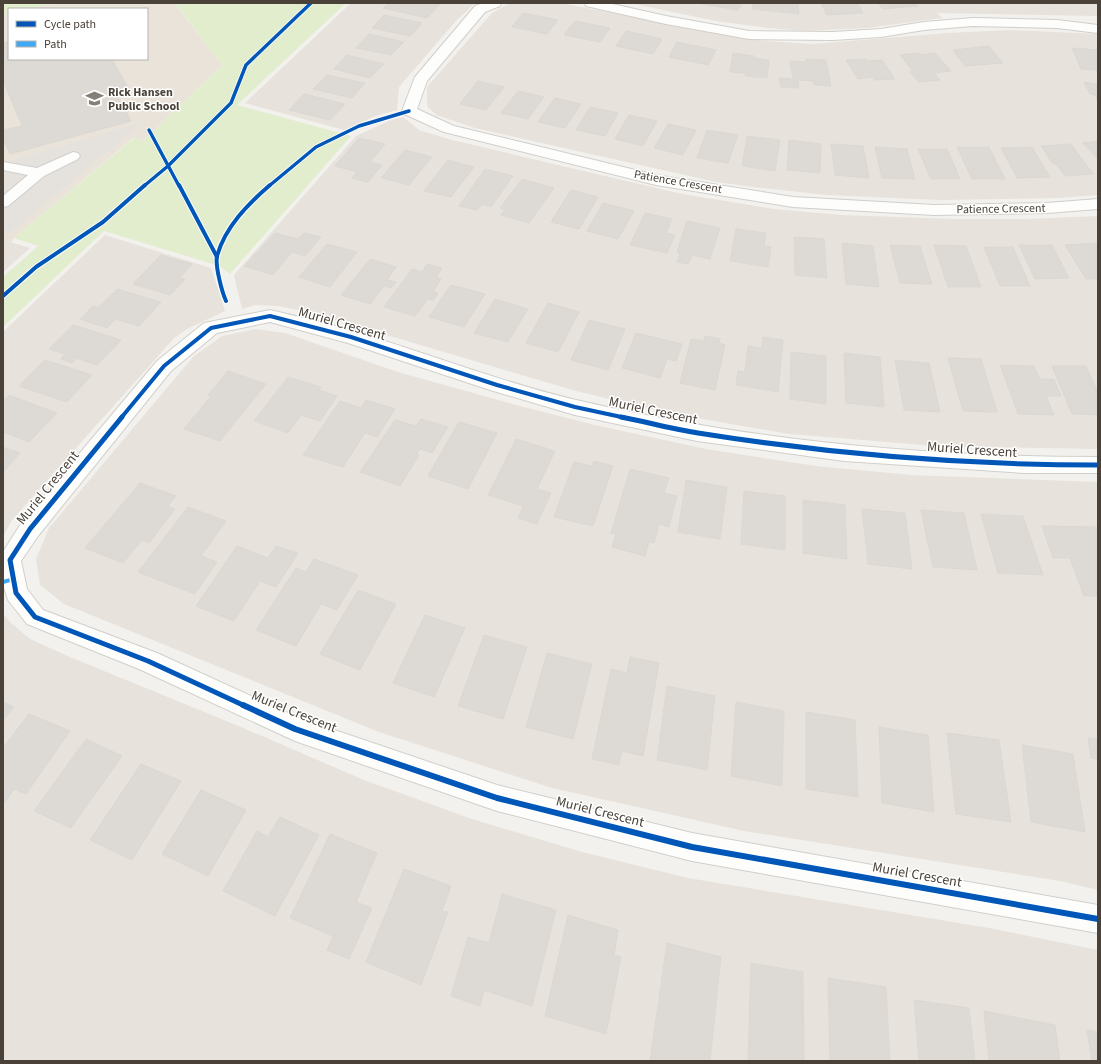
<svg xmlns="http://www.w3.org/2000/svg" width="1101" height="1064" font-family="'Source Sans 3',sans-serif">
	<rect width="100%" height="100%" fill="#f3f1ed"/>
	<g fill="#e7e2db">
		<polygon points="351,3 475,3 456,21 399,87 397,110 375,116 344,130 245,103"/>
		<polygon points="510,3 561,3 726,35 765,41 813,44 947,33 1010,30 1098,34 1098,195 1059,198 940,200 827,195 761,188 716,182 475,128 436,115 427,106 427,87 492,13"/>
		<polygon points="629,3 1098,3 1098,16 937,13 942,18 866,28 805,31 767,28 716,21"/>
		<polygon points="403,117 419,130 452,140 682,194 774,209 841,215 953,219 1026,219 1098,216 1098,449 936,446 789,434 669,413 576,391 312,313 278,306 255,305 242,309 234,275 356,136 391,120"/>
		<polygon points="105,235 211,268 225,311 187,329 174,338 12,520 3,537 3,332"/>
		<polygon points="3,240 30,248 3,272"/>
		<polygon points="256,329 285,333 398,372 516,405 595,425 706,449 816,466 911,475 1098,482 1098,890 1060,881 744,831 552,788 379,732 64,604 40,585 36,559 49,528 193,357 222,336"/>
		<polygon points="3,614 11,623 30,639 70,657 241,727 364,780 472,819 582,852 688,878 989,928 1098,950 1098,1061 3,1061"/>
	</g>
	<polygon fill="#e9e3d9" points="54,3 184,3 176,5 222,65 150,134 141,141 133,138 14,238 11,243 3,240 3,15 9,14 9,59 147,59 147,9 29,9"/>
	<g fill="#e2edce">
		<polygon points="3,3 54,3 29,9 9,9 9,14 3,15"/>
		<polygon points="184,3 346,3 237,105 351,136 230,274 219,266 104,231 3,327 3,277 38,246 14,238 134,138 142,141 150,134 222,65 176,4"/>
	</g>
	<polygon fill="#e5e2de" points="143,122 8,234 3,233 3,163"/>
	<g fill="#dddad5" stroke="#dbd8d3">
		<polygon points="389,3 441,3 427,18 383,8"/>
		<polygon points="703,3 742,3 738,10 702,4"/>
		<polygon points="753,3 798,3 799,14 752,9"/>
		<polygon points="821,3 857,3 863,13 827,15"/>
		<polygon points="878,3 915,3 918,6 883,9"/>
		<polygon points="523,13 558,20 547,34 512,27"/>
		<polygon points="384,15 422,23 410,36 372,28"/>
		<polygon points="575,21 610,28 600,42 564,35"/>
		<polygon points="626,31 662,39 653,54 616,46"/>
		<polygon points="369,34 404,42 391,55 356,48"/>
		<polygon points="9,42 9,59 112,59 129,90 116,94 131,121 10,154 3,139 3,130 22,126 3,80 3,43"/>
		<polygon points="677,42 716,50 708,65 669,57"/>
		<polygon points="989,46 1003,63 965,66 953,50"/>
		<polygon points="1072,48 1098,50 1098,70 1081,69"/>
		<polygon points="733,53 754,56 754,58 769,60 767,78 745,76 745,73 730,72"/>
		<polygon points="919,53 921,55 935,53 951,71 934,73 940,80 919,82 910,72 913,71 900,55"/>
		<polygon points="347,55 384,64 370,78 334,69"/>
		<polygon points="806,59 826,60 831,86 814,85 813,81 798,80 799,88 781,87 779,78 793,79 790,61 806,62"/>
		<polygon points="866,59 868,61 882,60 895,79 874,80 873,77 858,79 846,60"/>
		<polygon points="327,75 365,83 352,98 313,89"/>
		<polygon points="478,81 504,87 486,110 460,104"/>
		<polygon points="1084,82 1098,84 1098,101 1095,95 1090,94"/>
		<polygon points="518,91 544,97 528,119 501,113"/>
		<polygon points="304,94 345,104 330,120 289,110"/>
		<polygon points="555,98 581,104 565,128 538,122"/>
		<polygon points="590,107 618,113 605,136 576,130"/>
		<polygon points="629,115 657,121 643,146 615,139"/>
		<polygon points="668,124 696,130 683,155 654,148"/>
		<polygon points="707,130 738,135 728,163 697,158"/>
		<polygon points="747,136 780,140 775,171 742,166"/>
		<polygon points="359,138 385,144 370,162 382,165 368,182 352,178 357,172 335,166"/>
		<polygon points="789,140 821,144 820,173 787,170"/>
		<polygon points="1098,141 1098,159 1083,143"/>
		<polygon points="831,144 863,146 869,178 835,175"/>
		<polygon points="1071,144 1093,174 1065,176 1056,164 1053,164 1041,146"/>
		<polygon points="875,147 907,149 915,179 882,178"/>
		<polygon points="957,147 989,147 1005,179 972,179"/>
		<polygon points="1032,147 1050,177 1017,178 1001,148"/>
		<polygon points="918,149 947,149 960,179 931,179"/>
		<polygon points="405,150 432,157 409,185 381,178"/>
		<polygon points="448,160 474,167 451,197 424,191"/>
		<polygon points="485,169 513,176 491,207 482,204 477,210 459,206"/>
		<polygon points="522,179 554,188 529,223 501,215 505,209 500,208"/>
		<polygon points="571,190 598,197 579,229 551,222"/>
		<polygon points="603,203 634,211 618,239 587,231"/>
		<polygon points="645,213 672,219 666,233 675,235 667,253 630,245"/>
		<polygon points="687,221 720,228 710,259 692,255 688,264 677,262 680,253 677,252"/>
		<polygon points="736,229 766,233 764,246 771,247 768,267 730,261"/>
		<polygon points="275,233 298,239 304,233 321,237 305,256 292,252 273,275 244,266"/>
		<polygon points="794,237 824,239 827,278 795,275"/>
		<polygon points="842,243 873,246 879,287 846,284"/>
		<polygon points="1098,243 1098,279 1086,279 1065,245"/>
		<polygon points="327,244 357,252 330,287 299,277"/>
		<polygon points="890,245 920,246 932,284 900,283"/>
		<polygon points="934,245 966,246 981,287 948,287"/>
		<polygon points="1019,245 1052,245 1069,278 1035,279"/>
		<polygon points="984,247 1013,247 1030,286 1000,286"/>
		<polygon points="161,255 192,264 179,278 185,279 170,295 133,284"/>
		<polygon points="370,259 396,267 387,280 396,282 391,288 384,286 370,304 341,295"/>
		<polygon points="427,264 442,268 436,277 441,279 433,292 438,293 433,301 428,299 415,316 384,307 412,269 422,272"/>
		<polygon points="451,285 485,294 464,327 429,317"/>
		<polygon points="117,289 161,302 139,326 115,319 107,328 80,319 93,306 98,308"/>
		<polygon points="495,299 528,309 508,342 474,333"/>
		<polygon points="548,303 579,312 558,352 526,343"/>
		<polygon points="589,320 625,329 608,370 571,360"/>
		<polygon points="73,325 121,340 97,365 76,358 72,363 61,359 65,354 49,349"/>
		<polygon points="636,333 682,344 676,361 667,359 660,378 622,368"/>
		<polygon points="705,336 720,339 719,343 725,345 715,390 680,383 691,339 704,341"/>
		<polygon points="763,337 783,340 778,392 736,385 738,371 745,372 748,346 762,348"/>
		<polygon points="791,352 826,356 826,404 790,399"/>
		<polygon points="844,353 880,357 884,407 846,403"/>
		<polygon points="948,358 981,359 997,412 963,411"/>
		<polygon points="45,360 92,375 67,402 19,386"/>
		<polygon points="895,360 929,363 940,412 904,410"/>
		<polygon points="1000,365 1034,366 1040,379 1054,379 1061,396 1046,396 1054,415 1018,414"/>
		<polygon points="1052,366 1086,366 1098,393 1098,415 1072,414"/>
		<polygon points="228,371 266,384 220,441 184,429 211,396 208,395"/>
		<polygon points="288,377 321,387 319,390 337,396 320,421 301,415 288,433 254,421"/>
		<polygon points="9,395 57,413 29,442 3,432 3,401"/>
		<polygon points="366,400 395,409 377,437 365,433 343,467 303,455 340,401 361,408"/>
		<polygon points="421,419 448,427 432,453 420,449 417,454 419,455 400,486 360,472 395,420 416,426"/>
		<polygon points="459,422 497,433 468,489 428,476"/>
		<polygon points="516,439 555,451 537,489 551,493 537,524 518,518 523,506 488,495"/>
		<polygon points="3,447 20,453 3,472"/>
		<polygon points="594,461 613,466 593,526 554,517 574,462 592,466"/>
		<polygon points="630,469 669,478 664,493 677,496 669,527 659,524 654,543 649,542 645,556 612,547 616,534 611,533"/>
		<polygon points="686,480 727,487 720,539 678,532"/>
		<polygon points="140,483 176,496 168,506 175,509 149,543 142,540 123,563 85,548"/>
		<polygon points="744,491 785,496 785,550 741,544"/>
		<polygon points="803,500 845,505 847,559 803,553"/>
		<polygon points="188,507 226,521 201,556 217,562 195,594 138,572"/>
		<polygon points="862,509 905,513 912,569 868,564"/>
		<polygon points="921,510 964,513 977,570 933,567"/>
		<polygon points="981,514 1023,516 1043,575 998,573"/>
		<polygon points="1042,526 1098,527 1098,596 1084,596 1070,558 1053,558"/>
		<polygon points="237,546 268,558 276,546 298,553 276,587 260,581 234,621 196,606"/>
		<polygon points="314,559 358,575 337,610 321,604 296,646 256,630 296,568 306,572"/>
		<polygon points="358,590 396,604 360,670 320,654"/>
		<polygon points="425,615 465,628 434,697 393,683"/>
		<polygon points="484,635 527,647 503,719 458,706"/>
		<polygon points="547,653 592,664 573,739 526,727"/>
		<polygon points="630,657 659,663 643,756 622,751 619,765 592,759 611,669 627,673"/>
		<polygon points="667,686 715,696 707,770 657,760"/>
		<polygon points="3,702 14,707 3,720"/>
		<polygon points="736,702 784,711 782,786 731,776"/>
		<polygon points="806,712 855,720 858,797 806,789"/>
		<polygon points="29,714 70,731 26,794 14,789 3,804 3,748"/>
		<polygon points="879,727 928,735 934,812 882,803"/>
		<polygon points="947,733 999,740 1011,822 956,814"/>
		<polygon points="1088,738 1098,739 1098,766 1097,759 1091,758"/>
		<polygon points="86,739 122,756 71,828 34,811"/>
		<polygon points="1022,745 1073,754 1085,832 1031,822"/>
		<polygon points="141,764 181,781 132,860 90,840"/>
		<polygon points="201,790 246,810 208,876 162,854"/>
		<polygon points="280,817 319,835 275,916 223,891 257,831 268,837"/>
		<polygon points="330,834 377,853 356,902 372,908 349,959 327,950 333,936 290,918"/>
		<polygon points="404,869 451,886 442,911 448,912 421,985 366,962"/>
		<polygon points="502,894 556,910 532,1006 484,990 480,1006 451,996 468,937 489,943"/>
		<polygon points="568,915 618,930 614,955 621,957 606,1034 545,1016"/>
		<polygon points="667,943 721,957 710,1061 650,1061"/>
		<polygon points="751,963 803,972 804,1061 748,1061"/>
		<polygon points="828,978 886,987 890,1061 830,1061"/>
		<polygon points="914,1000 969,1008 975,1061 919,1061"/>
		<polygon points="984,1011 1055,1025 1060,1061 989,1061"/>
		<polygon points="1087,1030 1098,1032 1098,1061 1092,1061"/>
	</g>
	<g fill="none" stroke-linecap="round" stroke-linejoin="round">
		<defs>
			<polygon id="service" points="73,152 78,153 80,156 78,159 44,176 8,206 3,207 3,196 28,175 3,170 3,162 37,168"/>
			<g id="minor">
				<polygon points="483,3 501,3 500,6 485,12 427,81 417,109 454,126 656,175 793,197 934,205 1047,203 1098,199 1098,209 1047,213 934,215 793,207 656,185 444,132 404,114 402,111 415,77 475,6"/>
				<polygon points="585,3 608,3 666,16 749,31 833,32 881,29 924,22 973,18 1057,20 1098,25 1098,33 1057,28 973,26 924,30 881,37 833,40 749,39 666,24 586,6"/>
				<path d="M270,310C299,317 328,323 356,332C429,354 501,382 576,400C746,440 923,457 1098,457V473H1024L844,461L697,441L575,415L490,390L348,343L270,322L217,333L171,371L38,536L21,561L27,589L43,610L157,653L299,718L497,785L692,833L1098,905V933L692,861L497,811L295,741L139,669L27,624L8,600L3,584V552L22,522L157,361L204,323Z"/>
			</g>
		</defs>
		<use href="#service" stroke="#d1cfcb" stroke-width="2"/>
		<use href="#minor" stroke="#d1cfcb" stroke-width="2"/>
		<use href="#service" fill="#fdfdfc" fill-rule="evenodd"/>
		<use href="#minor" fill="#fdfdfc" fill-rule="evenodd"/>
		<polyline stroke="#3fa9f5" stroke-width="4" stroke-dasharray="8 4" stroke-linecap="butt" points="3,582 14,579"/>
		<defs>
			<g id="cycleway-far3">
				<polyline points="149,130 179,186"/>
				<polyline points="144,186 168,166 231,103 246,65 311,3"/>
				<polyline points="269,186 316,147 359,126 409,111"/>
			</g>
			<g id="cycleway-far2">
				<polyline points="179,185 217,257"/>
				<polyline points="3,296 36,267 103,222 145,185"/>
				<path d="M226,301C222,292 215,266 217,256C225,227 248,204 270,185"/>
				<polyline points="121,418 164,366 211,328 270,316 351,337 497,385 575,407 626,418"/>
			</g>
			<g id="cycleway-far1">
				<polyline points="122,417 30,529 10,560 16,593 35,617 148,661 245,706"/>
				<path d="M621,417C647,422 672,429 698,433C830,454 964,465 1098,465"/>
			</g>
			<polyline id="cycleway" points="243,705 295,729 497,798 692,847 1098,919"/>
		</defs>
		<use href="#cycleway-far3" stroke="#fff" stroke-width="5"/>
		<use href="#cycleway-far2" stroke="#fff" stroke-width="6"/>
		<use href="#cycleway-far1" stroke="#fff" stroke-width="8"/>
		<use href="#cycleway" stroke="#fff" stroke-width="9"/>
		<use href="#cycleway-far3" stroke="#0057b8" stroke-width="3.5"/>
		<use href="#cycleway-far2" stroke="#0057b8" stroke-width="4"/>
		<use href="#cycleway-far1" stroke="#0057b8" stroke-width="5"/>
		<use href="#cycleway" stroke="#0057b8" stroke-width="6"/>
	</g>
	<defs>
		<symbol id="school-bare" viewBox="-9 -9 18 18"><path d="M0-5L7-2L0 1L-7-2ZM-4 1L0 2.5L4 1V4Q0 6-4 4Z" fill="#857f77" stroke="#fff" stroke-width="2.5" paint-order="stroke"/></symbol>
	</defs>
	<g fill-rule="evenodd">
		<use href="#school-bare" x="82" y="86" width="25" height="25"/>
	</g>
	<g text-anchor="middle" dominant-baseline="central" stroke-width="3" stroke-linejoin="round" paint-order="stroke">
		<g font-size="12" font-weight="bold" fill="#4a4238" stroke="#fff" text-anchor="start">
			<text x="108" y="92">Rick Hansen<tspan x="108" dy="14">Public School</tspan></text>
		</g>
		<g font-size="12" fill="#4a4238" stroke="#fff">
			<text transform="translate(678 182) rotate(10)">Patience Crescent</text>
			<text transform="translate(1001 209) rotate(-1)">Patience Crescent</text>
		</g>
		<g font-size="14" fill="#4a4238" stroke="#fff">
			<text transform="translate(342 324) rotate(16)">Muriel Crescent</text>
			<text transform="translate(653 411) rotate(12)">Muriel Crescent</text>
			<text transform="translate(972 450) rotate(4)">Muriel Crescent</text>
			<text transform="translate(48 488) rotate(-51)">Muriel Crescent</text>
			<text transform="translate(294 712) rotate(22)">Muriel Crescent</text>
			<text transform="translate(600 812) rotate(14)">Muriel Crescent</text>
			<text transform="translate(917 875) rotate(10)">Muriel Crescent</text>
		</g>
	</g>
	<rect width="1101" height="1064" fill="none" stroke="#4a4238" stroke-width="8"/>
	<rect x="8" y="8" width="140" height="52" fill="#ffffff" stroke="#b7b3af"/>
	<rect x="16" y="21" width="20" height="6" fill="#0057b8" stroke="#b7b3af"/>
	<text x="44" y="28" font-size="12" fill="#4a4238">Cycle path</text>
	<rect x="16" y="41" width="20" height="6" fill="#3fa9f5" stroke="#b7b3af"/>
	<text x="44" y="48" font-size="12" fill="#4a4238">Path</text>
</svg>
